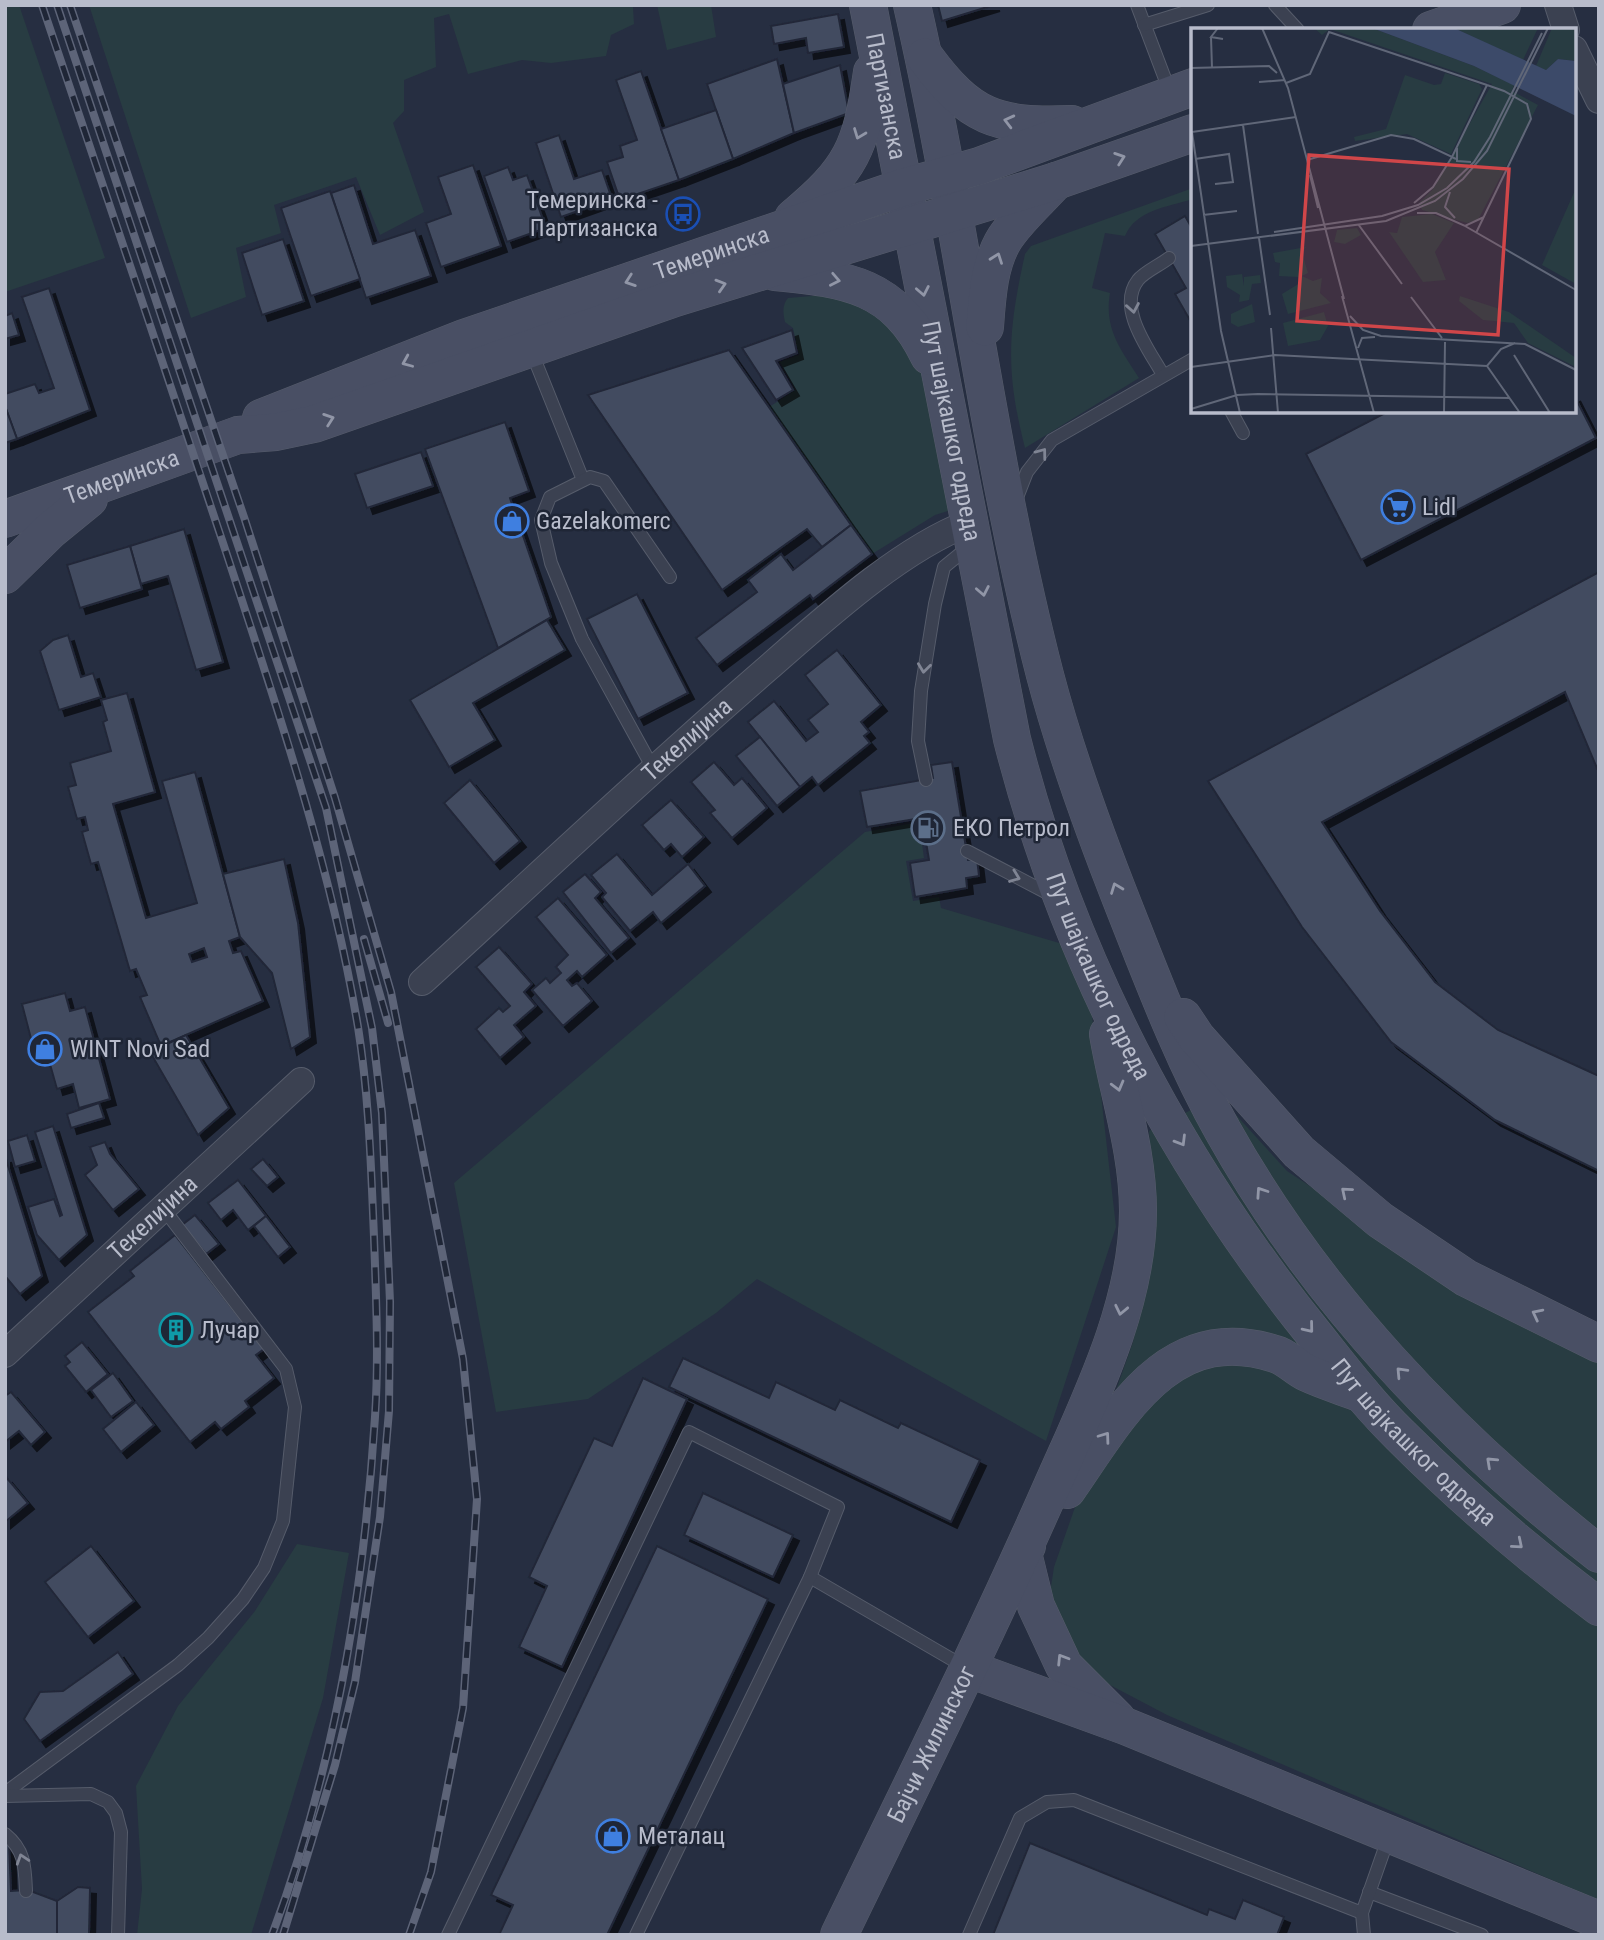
<svg xmlns="http://www.w3.org/2000/svg" width="1604" height="1940" font-family="'Roboto Condensed',sans-serif">
	<defs>
		<filter id="shadow"><feDropShadow dx="6" dy="6" stdDeviation="0" flood-color="#0009"/></filter>
	</defs>
	<rect width="100%" height="100%" fill="#262e41"/>
	<g fill="#283c42">
		<polygon points="5,5 19,5 105,258 5,292"/>
		<polygon points="89,5 643,5 633,7 634,24 611,35 606,56 551,63 522,60 468,74 449,14 434,18 436,67 404,80 404,111 393,123 424,212 380,235 356,177 274,205 281,233 236,248 246,297 191,318"/>
		<polygon points="657,5 711,5 716,37 667,50"/>
		<path d="M1193,188V199C1167,207 1136,210 1125,236L1105,233L1092,288L1110,293C1104,329 1120,348 1139,378L1025,448C1005,370 1008,331 1025,254L1031,246Z"/>
		<path d="M847,293L876,301L928,375L961,507L935,515L872,554L769,407L796,390L780,362L799,355L793,328L785,322C783,313 782,305 788,298Z"/>
		<polygon points="919,822 924,858 906,861 913,901 939,897 941,908 1066,945 1090,998 1116,1227 1046,1441 757,1279 716,1313 588,1399 496,1412 454,1183 865,832"/>
		<polygon points="1219,1096 1287,1171 1363,1221 1599,1351 1599,1900 1167,1715 1091,1675 1071,1655 1050,1593 1054,1567 1133,1342 1156,1230 1149,1131"/>
		<polygon points="297,1544 349,1553 323,1698 251,1935 137,1935 142,1889 136,1786 178,1706 255,1611"/>
	</g>
	<g fill="#434c60" stroke="#212838" stroke-width="2" fill-rule="evenodd" filter="url(#shadow)">
		<polygon points="938,5 994,5 942,21"/>
		<polygon points="838,14 844,47 808,53 806,38 774,44 771,26"/>
		<polygon points="777,59 794,133 733,159 707,84"/>
		<polygon points="840,65 849,113 794,133 783,84"/>
		<polygon points="641,71 679,180 620,200 607,162 623,157 620,146 637,140 616,80"/>
		<polygon points="716,110 733,159 679,180 661,129"/>
		<polygon points="559,135 574,179 602,170 612,199 561,217 536,143"/>
		<polygon points="473,165 501,246 441,267 426,223 451,214 438,177"/>
		<polygon points="508,167 513,180 527,175 546,228 507,242 484,176"/>
		<polygon points="354,185 373,244 415,230 431,276 366,298 331,193"/>
		<polygon points="330,191 360,279 311,296 281,208"/>
		<polygon points="1185,216 1193,230 1191,322 1175,294 1186,288 1155,234"/>
		<polygon points="283,239 304,301 262,315 242,253"/>
		<polygon points="49,288 90,410 17,439 5,406 5,394 35,384 39,393 54,388 22,297"/>
		<polygon points="12,313 19,335 5,339 5,316"/>
		<polygon points="792,330 797,353 776,361 793,390 776,400 742,348"/>
		<polygon points="729,350 851,525 822,547 807,529 722,590 588,395"/>
		<polygon points="1574,395 1596,438 1361,560 1306,454 1389,411 1574,411"/>
		<polygon points="5,406 17,439 5,443"/>
		<polygon points="505,422 529,491 510,498 551,617 498,648 425,449"/>
		<polygon points="421,452 433,486 367,508 355,474"/>
		<polygon points="851,525 872,554 813,599 810,595 717,665 696,638 757,592 748,580 781,554 793,570"/>
		<polygon points="184,529 223,662 196,670 168,576 141,584 130,546"/>
		<polygon points="130,546 142,589 80,608 67,565"/>
		<polygon points="1599,572 1599,773 1565,692 1322,822 1380,911 1435,982 1498,1030 1599,1076 1599,1171 1495,1120 1391,1042 1302,927 1208,781"/>
		<polygon points="637,594 688,693 638,719 587,619"/>
		<polygon points="547,620 565,650 473,703 495,740 449,767 410,700"/>
		<polygon points="68,635 81,677 93,673 101,697 59,710 40,651 53,640"/>
		<polygon points="837,650 881,705 861,722 869,732 864,736 870,743 818,785 812,777 800,787 748,722 774,701 806,741 818,732 808,720 828,704 805,675"/>
		<path d="M127,693L155,792L113,804L146,918L197,903L162,781L195,772L240,937L229,941L233,953L241,951L263,1001L161,1046L140,997L147,995L136,969L130,971L98,862L91,864L82,832L88,830L85,817L77,819L68,787L76,785L70,763L111,751L103,722L107,720L101,700ZM204,948L207,957L192,962L189,954Z"/>
		<polygon points="760,737 800,787 777,806 736,756"/>
		<polygon points="714,762 734,785 742,778 767,808 732,838 710,813 715,810 691,782"/>
		<polygon points="952,762 968,860 977,859 979,876 966,878 967,888 915,897 910,863 929,860 922,818 867,827 860,791 933,778 931,765"/>
		<polygon points="470,780 520,841 494,863 444,803"/>
		<polygon points="671,800 704,837 682,857 671,844 664,850 642,825"/>
		<polygon points="617,854 652,895 688,864 705,886 661,923 653,912 630,931 602,897 606,893 591,875"/>
		<polygon points="284,859 298,923 310,1037 291,1049 272,973 240,937 223,874"/>
		<polygon points="585,874 601,892 595,898 629,938 611,953 563,892"/>
		<polygon points="558,898 607,955 582,977 577,971 567,980 572,986 577,983 592,1001 563,1026 532,990 546,978 550,983 561,973 556,967 568,955 536,917"/>
		<polygon points="499,947 532,984 524,992 536,1006 514,1025 524,1037 500,1058 476,1029 499,1008 503,1012 510,1006 476,967"/>
		<polygon points="65,993 70,1011 85,1007 110,1099 79,1108 73,1084 57,1089 46,1050 35,1054 22,1004"/>
		<polygon points="186,1035 229,1108 198,1135 150,1052"/>
		<polygon points="99,1103 104,1118 71,1128 67,1114"/>
		<polygon points="53,1126 87,1235 59,1260 37,1235 28,1207 54,1199 60,1216 62,1215 35,1132"/>
		<polygon points="27,1135 35,1161 15,1167 8,1141"/>
		<polygon points="105,1142 110,1154 139,1189 113,1210 85,1175 97,1165 90,1147"/>
		<polygon points="5,1156 42,1276 20,1294 5,1276"/>
		<polygon points="263,1159 278,1177 267,1186 251,1169"/>
		<polygon points="238,1180 266,1216 248,1230 233,1210 221,1220 208,1203"/>
		<polygon points="195,1215 219,1244 206,1254 182,1225"/>
		<polygon points="266,1216 290,1247 278,1257 254,1226"/>
		<polygon points="175,1235 264,1349 256,1355 274,1378 245,1401 249,1407 221,1429 215,1422 190,1442 88,1312 134,1276 130,1271"/>
		<polygon points="82,1342 108,1374 86,1392 65,1366 70,1362 65,1356"/>
		<polygon points="683,1358 769,1398 776,1382 835,1410 840,1400 898,1428 901,1423 980,1460 951,1522 669,1387"/>
		<polygon points="113,1373 133,1401 111,1417 91,1390"/>
		<polygon points="643,1378 687,1399 562,1667 519,1647 547,1586 529,1577 594,1438 612,1446"/>
		<polygon points="11,1392 45,1432 31,1445 19,1431 5,1442 5,1396"/>
		<polygon points="136,1402 154,1425 121,1452 103,1429"/>
		<polygon points="6,1477 28,1503 5,1522 5,1478"/>
		<polygon points="703,1493 793,1535 773,1577 684,1535"/>
		<polygon points="91,1546 134,1601 88,1637 45,1582"/>
		<polygon points="657,1546 768,1599 607,1935 499,1935 513,1905 491,1895"/>
		<polygon points="118,1652 133,1674 40,1741 24,1719 40,1692 63,1691"/>
		<polygon points="1030,1843 1207,1915 1209,1909 1235,1919 1243,1900 1284,1917 1277,1935 993,1935"/>
		<polygon points="5,1845 9,1845 11,1891 28,1890 57,1901 57,1935 5,1935"/>
		<polygon points="78,1887 90,1888 89,1935 57,1935 57,1901"/>
	</g>
	<g fill="none" stroke-linecap="round" stroke-linejoin="round">
		<defs>
			<g id="lane">
				<polyline points="1137,5 1170,92"/>
				<polyline points="1275,5 1298,30"/>
				<polyline points="1144,25 1208,5"/>
				<polyline points="532,353 583,480"/>
				<path d="M1163,375C1150,351 1116,308 1138,280C1144,272 1160,265 1169,258"/>
				<polyline points="1231,411 1243,433"/>
				<polyline points="1016,500 1027,472 1052,440 1193,359"/>
				<polyline points="654,770 582,639 551,563 541,520 550,497 590,477 604,481 670,577"/>
				<polyline points="926,780 918,741 921,691 935,604 944,567 971,545"/>
				<polyline points="967,851 1053,896"/>
				<polyline points="810,1577 965,1667"/>
				<polyline points="5,1793 178,1665 208,1638 243,1599 264,1568 283,1521 295,1407 286,1369 163,1208"/>
				<polyline points="5,1796 91,1794 108,1802 116,1813 121,1832 118,1935"/>
				<path d="M5,1834C25,1850 25,1867 26,1891"/>
				<polyline points="1369,1892 1482,1935"/>
				<polyline points="448,1935 689,1432 838,1507 810,1577 636,1935"/>
				<polyline points="969,1935 1020,1818 1047,1802 1074,1800 1362,1913"/>
				<polyline points="1364,1935 1362,1913 1388,1839"/>
			</g>
			<g id="street">
				<polyline points="1558,5 1566,30"/>
				<polyline points="1574,49 1599,100"/>
				<path id="s1" d="M422,982C537,877 650,770 768,668C824,619 900,549 969,523"/>
				<path id="s2" d="M5,1354L301,1081"/>
			</g>
			<g id="secondary">
				<path id="s3" d="M868,5L1012,739C1067,956 1173,1159 1313,1333C1341,1368 1368,1404 1400,1435C1462,1497 1528,1554 1599,1607"/>
				<path d="M912,5C963,227 988,455 1045,675C1066,755 1094,831 1124,907C1154,983 1183,1060 1223,1131C1315,1296 1451,1439 1599,1554"/>
				<polyline points="1431,30 1502,5"/>
				<path d="M925,57C970,118 996,127 1072,124"/>
				<path d="M793,218C852,169 861,148 872,72"/>
				<path d="M775,272C847,279 895,285 929,356"/>
				<path d="M985,327C987,298 989,263 1005,238C1019,217 1040,199 1056,181"/>
				<path id="s4" d="M261,418L464,338L904,187L979,166L1193,87"/>
				<path id="s5" d="M5,519L238,435L276,432L314,424L675,298L1056,181L1193,133"/>
				<polyline points="5,575 51,530 89,499"/>
				<polyline points="1183,1017 1197,1038 1299,1152 1380,1220 1466,1278 1599,1344"/>
				<path d="M1067,1490C1118,1417 1168,1319 1275,1354C1287,1357 1296,1368 1307,1373C1324,1381 1344,1387 1362,1394"/>
				<polyline points="1027,1546 1023,1553 1036,1606 1064,1666 1117,1719"/>
				<polyline points="969,1669 1125,1726 1599,1920"/>
				<path id="s6" d="M839,1935C911,1786 985,1638 1052,1486C1089,1402 1138,1305 1138,1211C1138,1151 1118,1093 1108,1034"/>
			</g>
		</defs>
		<use href="#lane" stroke="#565c6b" stroke-width="14"/>
		<use href="#street" stroke="#565c6b" stroke-width="28"/>
		<use href="#secondary" stroke="#565c6b" stroke-width="38"/>
		<use href="#lane" stroke="#3b4151" stroke-width="12"/>
		<use href="#street" stroke="#3b4151" stroke-width="26"/>
		<use href="#secondary" stroke="#494f64" stroke-width="37"/>
		<defs>
			<g id="rail">
				<path d="M42,5C104,189 166,371 227,555C278,710 331,866 358,1027C369,1096 371,1167 374,1237C376,1296 379,1357 375,1417C364,1592 334,1770 272,1935"/>
				<polyline points="57,5 326,808 372,1028 382,1113 390,1302 389,1411 380,1517 355,1682 335,1765 283,1935"/>
				<polyline points="70,5 245,520 335,798 391,992 463,1359 477,1499 463,1708 431,1872 409,1935"/>
				<polyline points="364,939 388,1023"/>
			</g>
		</defs>
		<use href="#rail" stroke="#5d6478" stroke-width="8"/>
		<use href="#rail" stroke="#1f2636" stroke-width="5" stroke-dasharray="16" stroke-linecap="butt"/>
	</g>
	<defs><path id="oneway-chevron" d="M-2-3.5L2.5 0L-2 3.5" fill="none" stroke-width="1.6" stroke-linecap="round" stroke-linejoin="round" transform="scale(1.75)"/></defs>
	<g stroke="#9196a7">
		<use href="#oneway-chevron" transform="translate(1009 121) rotate(-166)"/>
		<use href="#oneway-chevron" transform="translate(859 134) rotate(111)"/>
		<use href="#oneway-chevron" transform="translate(1120 158) rotate(-19)"/>
		<use href="#oneway-chevron" transform="translate(997 258) rotate(-70)"/>
		<use href="#oneway-chevron" transform="translate(835 280) rotate(11)"/>
		<use href="#oneway-chevron" transform="translate(630 281) rotate(161)"/>
		<use href="#oneway-chevron" transform="translate(721 285) rotate(-17)"/>
		<use href="#oneway-chevron" transform="translate(923 291) rotate(79)"/>
		<use href="#oneway-chevron" transform="translate(407 362) rotate(157)"/>
		<use href="#oneway-chevron" transform="translate(329 419) rotate(-19)"/>
		<use href="#oneway-chevron" transform="translate(983 591) rotate(79)"/>
		<use href="#oneway-chevron" transform="translate(1116 888) rotate(-111)"/>
		<use href="#oneway-chevron" transform="translate(1118 1086) rotate(75)"/>
		<use href="#oneway-chevron" transform="translate(1181 1141) rotate(59)"/>
		<use href="#oneway-chevron" transform="translate(1261 1192) rotate(-124)"/>
		<use href="#oneway-chevron" transform="translate(1346 1192) rotate(-140)"/>
		<use href="#oneway-chevron" transform="translate(1121 1310) rotate(102)"/>
		<use href="#oneway-chevron" transform="translate(1537 1314) rotate(-153)"/>
		<use href="#oneway-chevron" transform="translate(1309 1328) rotate(51)"/>
		<use href="#oneway-chevron" transform="translate(1401 1372) rotate(-133)"/>
		<use href="#oneway-chevron" transform="translate(1105 1437) rotate(-54)"/>
		<use href="#oneway-chevron" transform="translate(1491 1462) rotate(-137)"/>
		<use href="#oneway-chevron" transform="translate(1518 1544) rotate(40)"/>
		<use href="#oneway-chevron" transform="translate(1062 1659) rotate(-122)"/>
	</g>
	<g stroke="#808594">
		<use href="#oneway-chevron" transform="translate(1133 308) rotate(80)"/>
		<use href="#oneway-chevron" transform="translate(1042 453) rotate(-53)"/>
		<use href="#oneway-chevron" transform="translate(924 668) rotate(97)"/>
		<use href="#oneway-chevron" transform="translate(1015 877) rotate(21)"/>
		<use href="#oneway-chevron" transform="translate(22 1859) rotate(-108)"/>
	</g>
	<defs>
		<symbol id="bus-ring" viewBox="-11 -11 22 22"><circle r="9.5" fill="#1f2636" stroke="#1a4fb4" stroke-width="1.5"/><path d="M-5-6H5V4H4V6H2V4H-2V6H-4V4H-5ZM-3.5-4V0h7V-4ZM-3.5 1.2v1.5H-2V1.2ZM2 1.2v1.5H3.5V1.2Z" fill="#1a4fb4"/></symbol>
		<symbol id="supermarket-ring" viewBox="-11 -11 22 22"><circle r="9.5" fill="#1f2636" stroke="#3f7fe0" stroke-width="1.5"/><path d="M-6-5.5h2.5l.6 2H6L4.5 2H-2.5L-4.4-4H-6ZM-1.5 3.2a1.3 1.3 0 1 0 .1 0ZM3 3.2a1.3 1.3 0 1 0 .1 0Z" fill="#3f7fe0"/></symbol>
		<symbol id="shop-ring" viewBox="-11 -11 22 22"><circle r="9.5" fill="#1f2636" stroke="#3f7fe0" stroke-width="1.5"/><path d="M-5-2.5h2.3a2.7 3.5 0 0 1 5.4 0H5L5.5 6h-11ZM-1.5-2.5h3a1.5 2.3 0 0 0-3 0Z" fill="#3f7fe0"/></symbol>
		<symbol id="fuel-ring" viewBox="-11 -11 22 22"><circle r="9.5" fill="#1f2636" stroke="#5c6f8a" stroke-width="1.5"/><path d="M-5.5-6h7V0h2V4h1.3V-2.5L3-4.5l.8-.8L6-3V5H2.5V1h-1V6h-7ZM-4.2-4.7v3.2H.2V-4.7Z" fill="#5c6f8a"/></symbol>
		<symbol id="building-ring" viewBox="-11 -11 22 22"><circle r="9.5" fill="#1f2636" stroke="#0f9aa8" stroke-width="1.5"/><path d="M-4-6H4V6H1V3H-1V6H-4ZM-2.5-4.3h1.7v1.8h-1.7ZM.8-4.3h1.7v1.8H.8ZM-2.5-1h1.7V.8h-1.7ZM.8-1h1.7V.8H.8Z" fill="#0f9aa8"/></symbol>
	</defs>
	<g fill-rule="evenodd">
		<use href="#bus-ring" x="664" y="195" width="38" height="38"/>
		<use href="#supermarket-ring" x="1379" y="488" width="38" height="38"/>
		<use href="#shop-ring" x="493" y="502" width="38" height="38"/>
		<use href="#fuel-ring" x="909" y="809" width="38" height="38"/>
		<use href="#shop-ring" x="26" y="1030" width="38" height="38"/>
		<use href="#building-ring" x="157" y="1311" width="38" height="38"/>
		<use href="#shop-ring" x="594" y="1817" width="38" height="38"/>
	</g>
	<g text-anchor="middle" dominant-baseline="central" stroke-width="5" stroke-linejoin="round" paint-order="stroke">
		<g font-size="24" fill="#b8bccb" stroke="#1f2636">
			<text stroke="none"><textPath href="#s3" startOffset="93">Партизанска</textPath></text>
			<text stroke="none"><textPath href="#s4" startOffset="480">Темеринска</textPath></text>
			<text stroke="none"><textPath href="#s3" startOffset="434">Пут шајкашког одреда</textPath></text>
			<text stroke="none"><textPath href="#s5" startOffset="124">Темеринска</textPath></text>
			<text stroke="none"><textPath href="#s1" startOffset="359">Текелијина</textPath></text>
			<text stroke="none"><textPath href="#s3" startOffset="1001">Пут шајкашког одреда</textPath></text>
			<text stroke="none"><textPath href="#s2" startOffset="201">Текелијина</textPath></text>
			<text stroke="none"><textPath href="#s3" startOffset="1568">Пут шајкашког одреда</textPath></text>
			<text stroke="none"><textPath href="#s6" startOffset="212">Бајчи Жилинског</textPath></text>
		</g>
		<g font-size="24" fill="#b8bccb" stroke="#1f2636" text-anchor="start">
			<text x="658" y="200" text-anchor="end">Темеринска -<tspan x="658" dy="28">Партизанска</tspan></text>
			<text x="1422" y="507">Lidl</text>
			<text x="536" y="521">Gazelakomerc</text>
			<text x="953" y="828">ЕКО Петрол</text>
			<text x="70" y="1049">WINT Novi Sad</text>
			<text x="200" y="1330">Лучар</text>
			<text x="638" y="1836">Металац</text>
		</g>
	</g>
	<g transform="translate(1191 28)">
		<rect width="385" height="385" fill="#262e41"/>
		<path d="M123,0H181L283,38L323,57L321,63L347,77L287,192L276,195L231,182L228,175L242,161L301,56L139,1L131,7ZM263,0H347L332,32ZM361,0H385V33L367,31L355,42L345,38ZM254,45L288,56L291,61L260,126L216,106L164,113L163,109L195,101L214,47L243,57L250,56ZM385,160V256L351,237ZM241,186L263,195L244,224L255,252L232,254L198,204L206,205L211,189ZM166,200L170,207L154,216L143,214L146,202ZM115,219L111,225L117,245L111,248L122,253L131,250L129,265L140,275L97,286L91,266L109,255L107,249L88,248L89,235L84,234L82,225ZM51,246L53,258V249L69,247L70,255L61,256L58,272L48,274L49,267L36,259L35,248ZM269,268L318,284L385,330V339L337,315L323,295L292,292L268,273ZM61,276L64,294L47,299L40,295V286ZM133,284L137,298L129,312L97,318L92,295Z" fill="#283c42"/>
		<path d="M181,0H263L355,42L367,31L385,33V88L283,38Z" fill="#3c4a69"/>
		<path fill="none" stroke="#606778" stroke-width="2" d="M27,0L20,9L32,11M71,0L97,60L153,271M20,9L21,40M0,40L78,38L86,45M68,54L94,52M95,55L119,46L138,4L296,57M52,97L67,206M1,104L30,303L49,385M1,104L105,89M266,120V133L280,134M4,131L38,126L42,154L24,156M116,132L200,107L223,111L261,129L296,57L313,63L336,76L340,91L285,205M119,147L127,180M259,164L254,179L264,190M223,175L242,159L261,129L265,131M226,185H245L274,198L293,189M12,187L46,183M167,196L211,256M274,198L385,262M83,204L191,188L227,177L256,160L283,134L299,109L351,5M68,210L79,287M0,218L195,193L244,173L272,151L296,123L357,0M151,268L183,385M220,269L251,310M159,288L172,302L190,308L334,316L385,342M80,300L87,385M167,320L171,310L184,309M323,327L359,385M296,338L329,385M0,339L84,327L296,338L310,321L324,315M0,381L46,367L67,366L319,370M253,385L254,314"/>
		<path fill="#d04649" fill-opacity="0.15" stroke="#d04649" stroke-width="3.5" d="M118,127L318,141L307,307L106,293Z"/>
		<rect width="385" height="385" fill="none" stroke="#b8bccb" stroke-width="3.5"/>
	</g>
	<rect width="1604" height="1940" fill="none" stroke="#b8bccb" stroke-width="14"/>
</svg>
